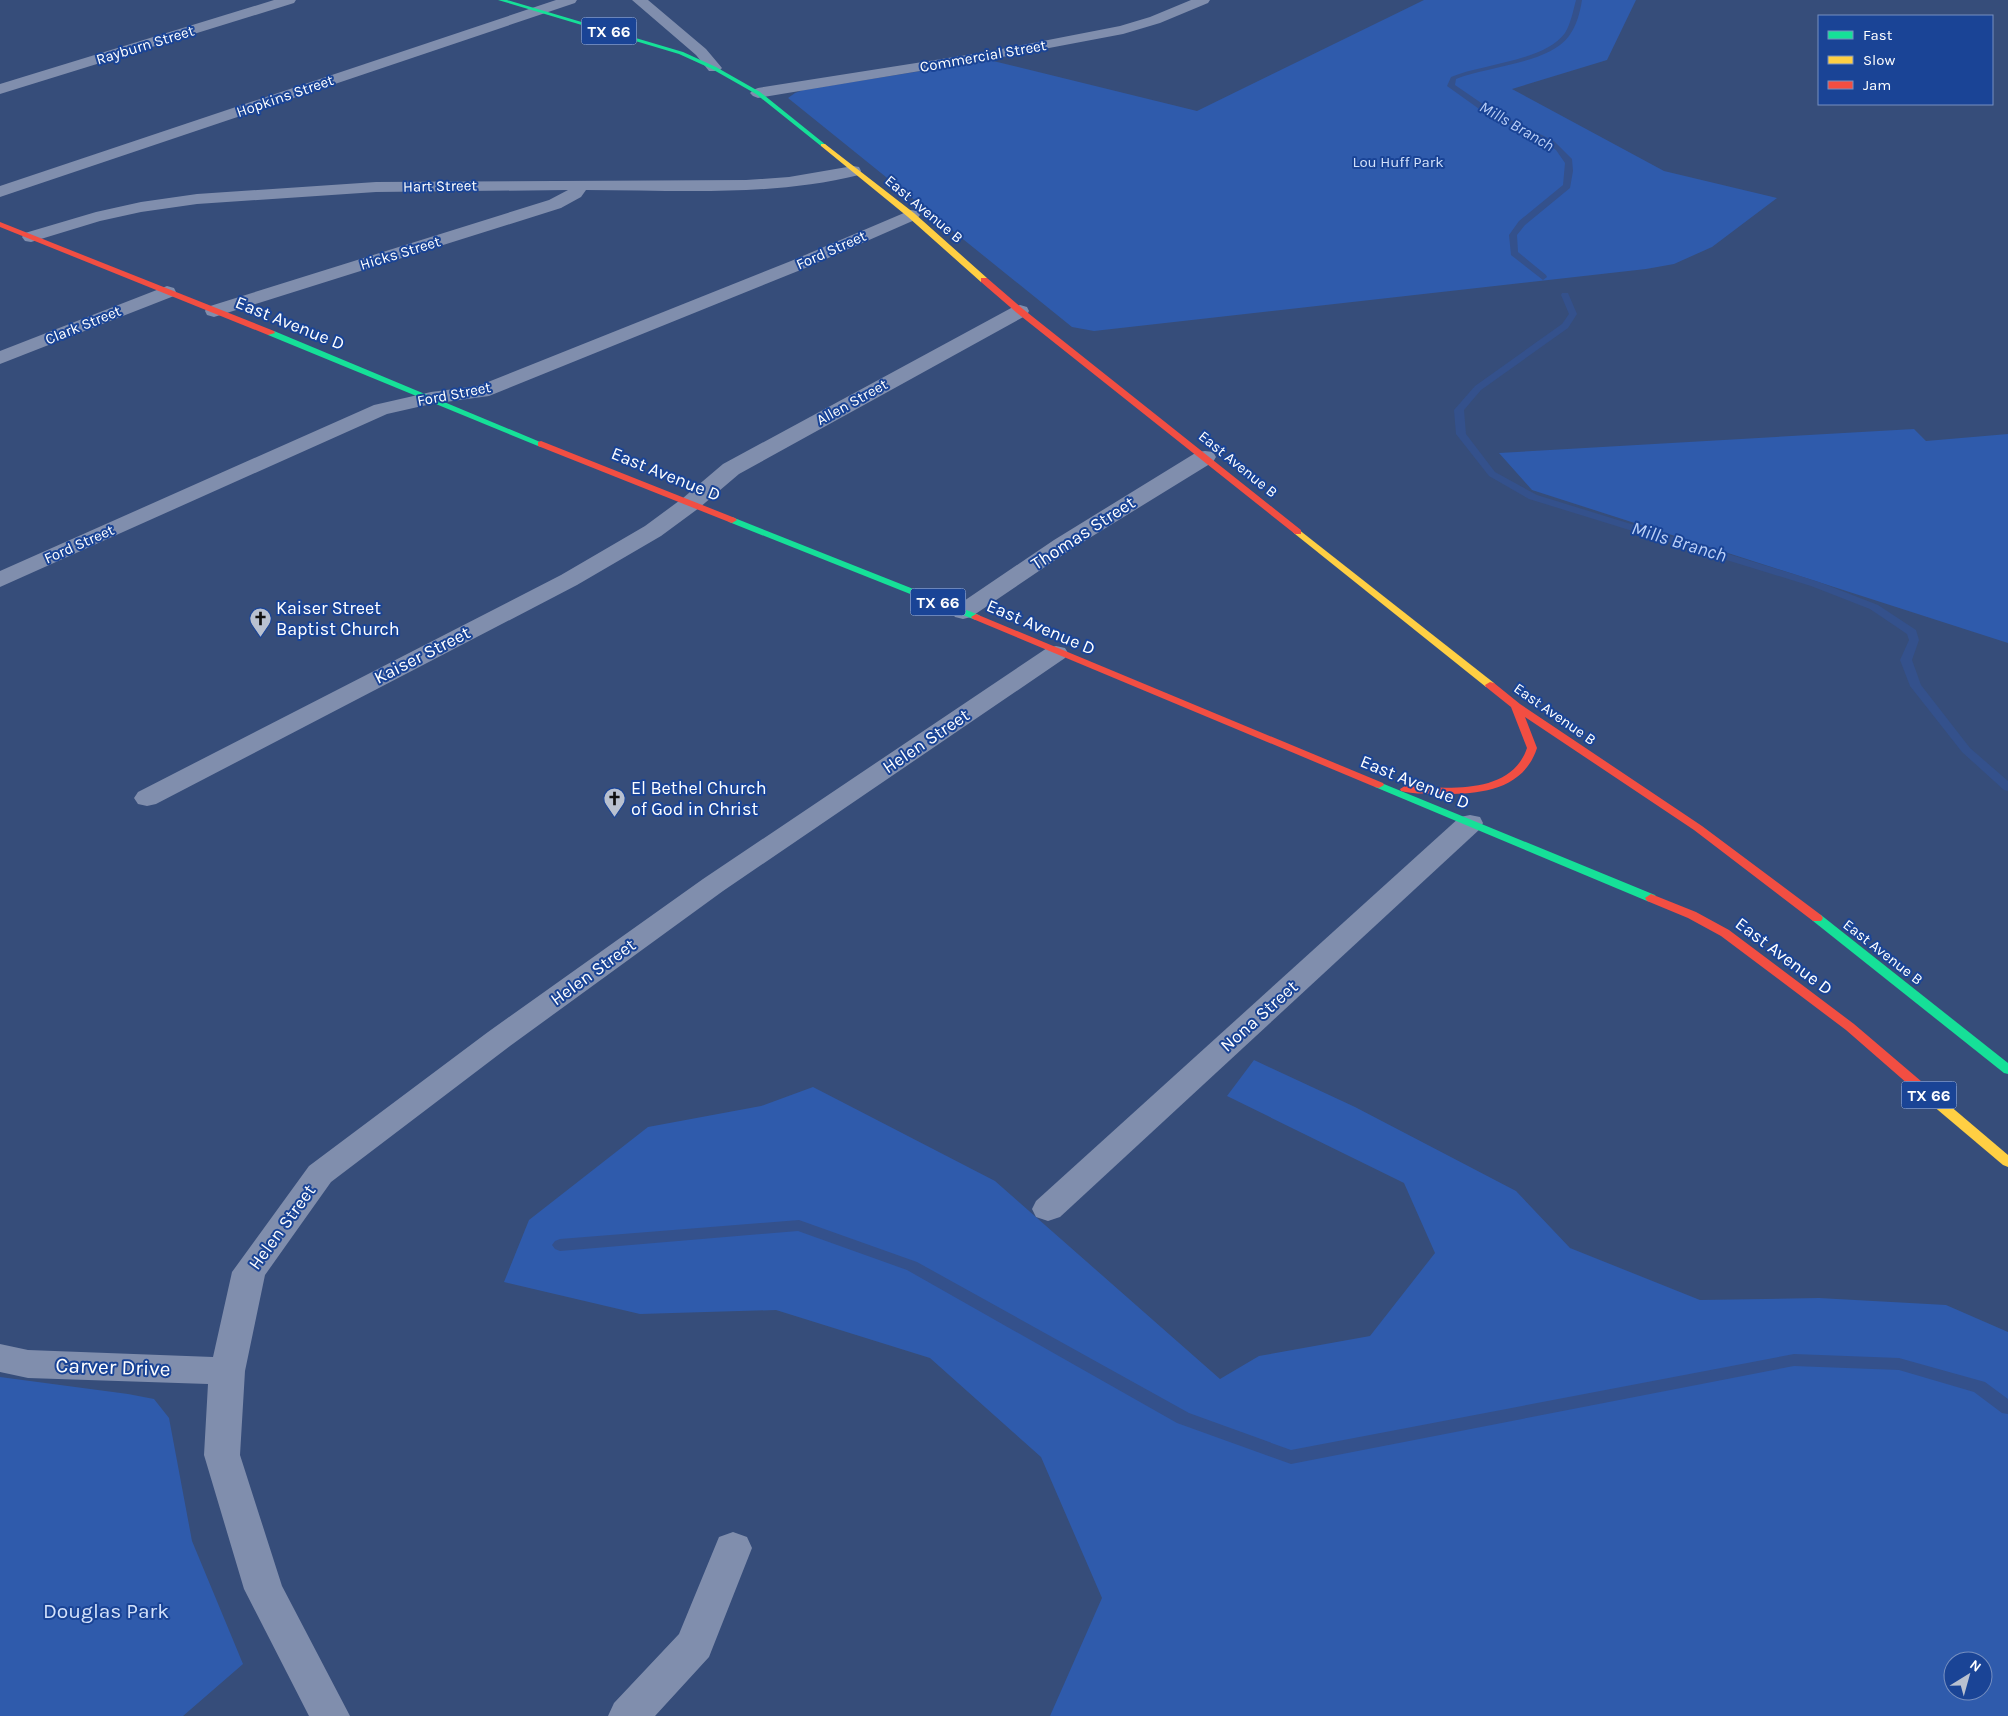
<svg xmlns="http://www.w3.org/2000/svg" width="2008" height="1716" font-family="Karla,sans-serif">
	<rect width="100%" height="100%" fill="#364d7a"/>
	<g fill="#2f5bac" fill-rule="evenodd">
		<polygon points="1424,0 1636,0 1607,60 1512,89 1664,171 1777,198 1712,247 1674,264 1646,269 1094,331 1072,327 788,98 795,93 803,90 989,60 1197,111"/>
		<polygon points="1914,429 1926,441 2008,434 2008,643 1532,490 1499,453"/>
		<path d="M1254,1060L1355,1107L1516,1191L1570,1248L1700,1300L1819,1298L1946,1305L2008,1332V1716H1050L1102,1598L1041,1457L930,1358L776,1310L640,1314L504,1282L529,1220L648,1127L761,1106L813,1087L995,1181L1220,1379L1259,1356L1370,1336L1435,1253L1404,1183L1227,1096ZM1953,1661H1983V1691H1953Z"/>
		<polygon points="0,1377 128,1394 154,1399 169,1418 192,1541 243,1664 183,1716 0,1716"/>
	</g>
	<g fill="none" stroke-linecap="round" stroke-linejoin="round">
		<g fill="#34518c" fill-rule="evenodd">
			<path d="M1576,0H1582C1580,12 1577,25 1569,36C1548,64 1488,66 1456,79L1455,85L1493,111L1554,141L1572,159L1573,171L1570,188L1525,225L1517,235L1518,252L1546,275L1547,277L1543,280L1511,255L1509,235L1519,221L1563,185L1565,163L1556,150L1540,139L1482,111L1447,86L1451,77C1482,64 1545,61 1565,33C1571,23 1573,11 1576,0Z"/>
			<polygon points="1562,293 1568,293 1577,314 1568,328 1481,390 1464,410 1466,434 1495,472 1537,495 1819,582 1878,605 1916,630 1919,640 1912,660 1921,685 1970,748 2008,781 2008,791 2004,790 1962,752 1910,686 1900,660 1909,640 1907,634 1870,609 1811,586 1529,499 1489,476 1456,434 1454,410 1475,386 1562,324 1569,314 1561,295"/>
			<polygon points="799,1220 917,1262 1189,1413 1291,1450 1794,1354 1899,1358 1985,1382 2008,1399 2008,1414 2002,1413 1974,1392 1899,1370 1794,1366 1291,1464 1177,1423 907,1270 798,1231 560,1251 555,1249 552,1245 555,1241 560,1239"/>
		</g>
		<g fill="#808ead" fill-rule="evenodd">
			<polygon points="274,0 296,0 294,3 0,94 0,84"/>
			<polygon points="556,0 577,0 575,3 0,197 0,186"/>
			<polygon points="632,0 648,0 706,49 722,68 719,71 709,71 696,55"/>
			<polygon points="1191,0 1210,0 1208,3 1160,23 1123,34 986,60 758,98 753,96 750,93 753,90 758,88 986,52 1120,26 1150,17"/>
			<path d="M853,166L859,167L861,171L859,175C770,197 677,190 586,190L581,197L561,208L214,317L207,315L205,311L207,307L549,200L568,190L376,192L197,204L141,212L100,221L31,242L25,241L22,237L25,233L96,212L141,202L197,194L376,182L746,180L789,177Z"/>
			<polygon points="911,210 917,211 920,215 917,219 803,269 489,396 431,404 387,414 0,587 0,571 374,405 431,392 478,386 791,261"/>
			<polygon points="167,286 174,288 176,292 174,296 0,364 0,351"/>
			<polygon points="1020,305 1027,307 1029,311 1027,315 739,474 699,508 661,536 577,585 156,804 147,806 138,804 134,798 138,792 561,575 645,526 683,498 723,464 1013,307"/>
			<polygon points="1205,451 1213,452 1216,457 1213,462 1070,550 971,617 963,619 955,617 951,612 955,607 1054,540 1197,452"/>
			<polygon points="1056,646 1065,648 1068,653 1065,658 723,891 510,1046 331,1182 265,1275 245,1371 240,1455 282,1586 350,1716 309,1716 244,1589 204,1455 208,1384 28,1378 0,1372 0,1344 28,1350 213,1357 232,1272 309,1166 488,1032 703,879 1047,648"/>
			<polygon points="1470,815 1480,817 1483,823 1480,829 1060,1217 1048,1221 1036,1217 1032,1209 1036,1201 1460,817"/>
			<polygon points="733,1532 747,1537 752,1548 709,1657 655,1716 608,1716 614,1703 679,1634 719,1537"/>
		</g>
		<g fill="#16e098" fill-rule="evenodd">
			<polygon points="498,0 507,0 683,52 716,67 760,92 826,145 821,146 756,94 712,69 679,54"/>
			<polygon points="268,331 274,331 545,444 541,447 538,446 268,335"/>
			<polygon points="732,517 979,615 981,617 976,620 973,619 729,522 727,520"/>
			<polygon points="1379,782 1655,895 1657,898 1651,902 1647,901 1375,787 1374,785 1375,783"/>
			<polygon points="1817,914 1821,915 2008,1063 2008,1074 2004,1073 1813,921 1811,918 1813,915"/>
		</g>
		<g fill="#ffcf43" fill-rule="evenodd">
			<polygon points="821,144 825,144 914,213 987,278 987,282 981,282 908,217 821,146"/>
			<polygon points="1298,529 1494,683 1495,685 1494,687 1486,687 1295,534 1293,532"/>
			<polygon points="1937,1098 1942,1099 2008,1155 2008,1167 2003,1165 1932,1105 1931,1102 1932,1099"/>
		</g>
		<g fill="#f24e42" fill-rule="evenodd">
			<polygon points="0,222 274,331 275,333 268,335 0,227"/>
			<polygon points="981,278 987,278 1023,309 1301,530 1301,534 1295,534 1017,313 981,282"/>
			<polygon points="541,441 735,518 737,520 732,523 729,522 538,446 538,442"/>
			<polygon points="976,614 1383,783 1384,785 1379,788 1375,787 973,619 971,617"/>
			<path d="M1490,682L1494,683L1520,704L1702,826L1821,915L1823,918L1821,921H1813L1694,830L1525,717L1537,748C1523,791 1479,794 1440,794C1427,794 1413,794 1401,791L1400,789L1405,786C1446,788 1511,796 1527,748L1511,707L1486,687L1485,685Z"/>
			<polygon points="1651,894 1696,912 1729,930 1854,1024 1942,1099 1943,1102 1942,1105 1932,1105 1846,1030 1721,936 1688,918 1647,901 1645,898"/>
		</g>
	</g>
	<defs>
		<symbol id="church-pin" viewBox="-11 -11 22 30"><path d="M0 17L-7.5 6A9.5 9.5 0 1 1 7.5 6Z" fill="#b9c1d0" stroke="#1a4496"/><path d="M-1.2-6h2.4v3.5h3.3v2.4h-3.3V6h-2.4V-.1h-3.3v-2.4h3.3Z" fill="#111"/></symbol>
	</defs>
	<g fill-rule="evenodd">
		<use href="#church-pin" x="248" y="606" width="25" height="34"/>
		<use href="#church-pin" x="602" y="786" width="25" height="34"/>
	</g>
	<g text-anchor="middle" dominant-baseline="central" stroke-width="4" stroke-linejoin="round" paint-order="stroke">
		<g font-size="15" fill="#fff" stroke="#1a4496">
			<text transform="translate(145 45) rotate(-17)">Rayburn Street</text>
			<text transform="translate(983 56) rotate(-10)">Commercial Street</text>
			<text transform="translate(285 96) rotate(-19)">Hopkins Street</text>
			<text transform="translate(440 186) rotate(-1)">Hart Street</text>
			<text transform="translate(924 209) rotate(40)">East Avenue B</text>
			<text transform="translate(831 250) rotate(-24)">Ford Street</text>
			<text transform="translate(400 253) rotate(-17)">Hicks Street</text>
			<text transform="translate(83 325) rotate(-22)">Clark Street</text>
			<text transform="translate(454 394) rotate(-11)">Ford Street</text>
			<text transform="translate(852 402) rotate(-29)">Allen Street</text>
			<text transform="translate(1238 464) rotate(39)">East Avenue B</text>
			<text transform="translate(79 544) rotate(-24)">Ford Street</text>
			<text transform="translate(1555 714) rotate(35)">East Avenue B</text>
			<text transform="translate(1883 952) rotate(38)">East Avenue B</text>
		</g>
		<g font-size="15" fill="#d4e2fb" stroke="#1a4496">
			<text x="1398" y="162">Lou Huff Park</text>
		</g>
		<g fill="#1a4496" stroke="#bac7e0" stroke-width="1">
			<rect x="581.5" y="17.5" width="55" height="27" rx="4"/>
			<rect x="910.5" y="588.5" width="55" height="27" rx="4"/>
			<rect x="1901.5" y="1081.5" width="55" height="27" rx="4"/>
		</g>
		<g font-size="16" font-weight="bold" fill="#fff">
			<text x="609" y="31">TX 66</text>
			<text x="938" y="602">TX 66</text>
			<text x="1929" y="1095">TX 66</text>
		</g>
		<g font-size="16" font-style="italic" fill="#bacff7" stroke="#1a4496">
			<text transform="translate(1517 126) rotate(30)">Mills Branch</text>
		</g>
		<g font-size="18" fill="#fff" stroke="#1a4496">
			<text transform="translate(290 323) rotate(22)">East Avenue D</text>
			<text transform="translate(666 474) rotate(22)">East Avenue D</text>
			<text transform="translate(1083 533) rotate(-33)">Thomas Street</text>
			<text transform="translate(1041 627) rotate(23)">East Avenue D</text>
			<text transform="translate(422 655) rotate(-27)">Kaiser Street</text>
			<text transform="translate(926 741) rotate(-34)">Helen Street</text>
			<text transform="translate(1415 782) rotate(22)">East Avenue D</text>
			<text transform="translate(1784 956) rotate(37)">East Avenue D</text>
			<text transform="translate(593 972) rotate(-36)">Helen Street</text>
			<text transform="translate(1259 1016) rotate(-42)">Nona Street</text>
			<text transform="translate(282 1227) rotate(-54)">Helen Street</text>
		</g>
		<g font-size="18" fill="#fff" stroke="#1a4496" text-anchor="start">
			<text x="276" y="608">Kaiser Street<tspan x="276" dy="21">Baptist Church</tspan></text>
			<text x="631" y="788">El Bethel Church<tspan x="631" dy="21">of God in Christ</tspan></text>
		</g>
		<g font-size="19" font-style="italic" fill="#bacff7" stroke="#1a4496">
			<text transform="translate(1679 542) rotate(17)">Mills Branch</text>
		</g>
		<g font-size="21" fill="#fff" stroke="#1a4496">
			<text transform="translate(113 1367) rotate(2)">Carver Drive</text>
		</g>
		<g font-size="21" fill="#d4e2fb" stroke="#1a4496">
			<text x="106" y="1611">Douglas Park</text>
		</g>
	</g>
	<rect x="1818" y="15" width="175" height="90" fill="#1a4496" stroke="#768fc0"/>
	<rect x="1828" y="31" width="25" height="8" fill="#16e098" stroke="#768fc0"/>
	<text x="1863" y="40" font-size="15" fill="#ffffff">Fast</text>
	<rect x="1828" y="56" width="25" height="8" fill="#ffcf43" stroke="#768fc0"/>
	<text x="1863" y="65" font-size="15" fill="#ffffff">Slow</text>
	<rect x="1828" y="81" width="25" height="8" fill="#f24e42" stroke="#768fc0"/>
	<text x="1863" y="90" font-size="15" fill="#ffffff">Jam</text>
	<g transform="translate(1968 1676) rotate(37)"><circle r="24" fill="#1a4496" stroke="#768fc0"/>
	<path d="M0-4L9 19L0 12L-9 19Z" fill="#b9c1d0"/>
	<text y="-8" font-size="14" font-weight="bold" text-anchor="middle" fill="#ffffff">N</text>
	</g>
</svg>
